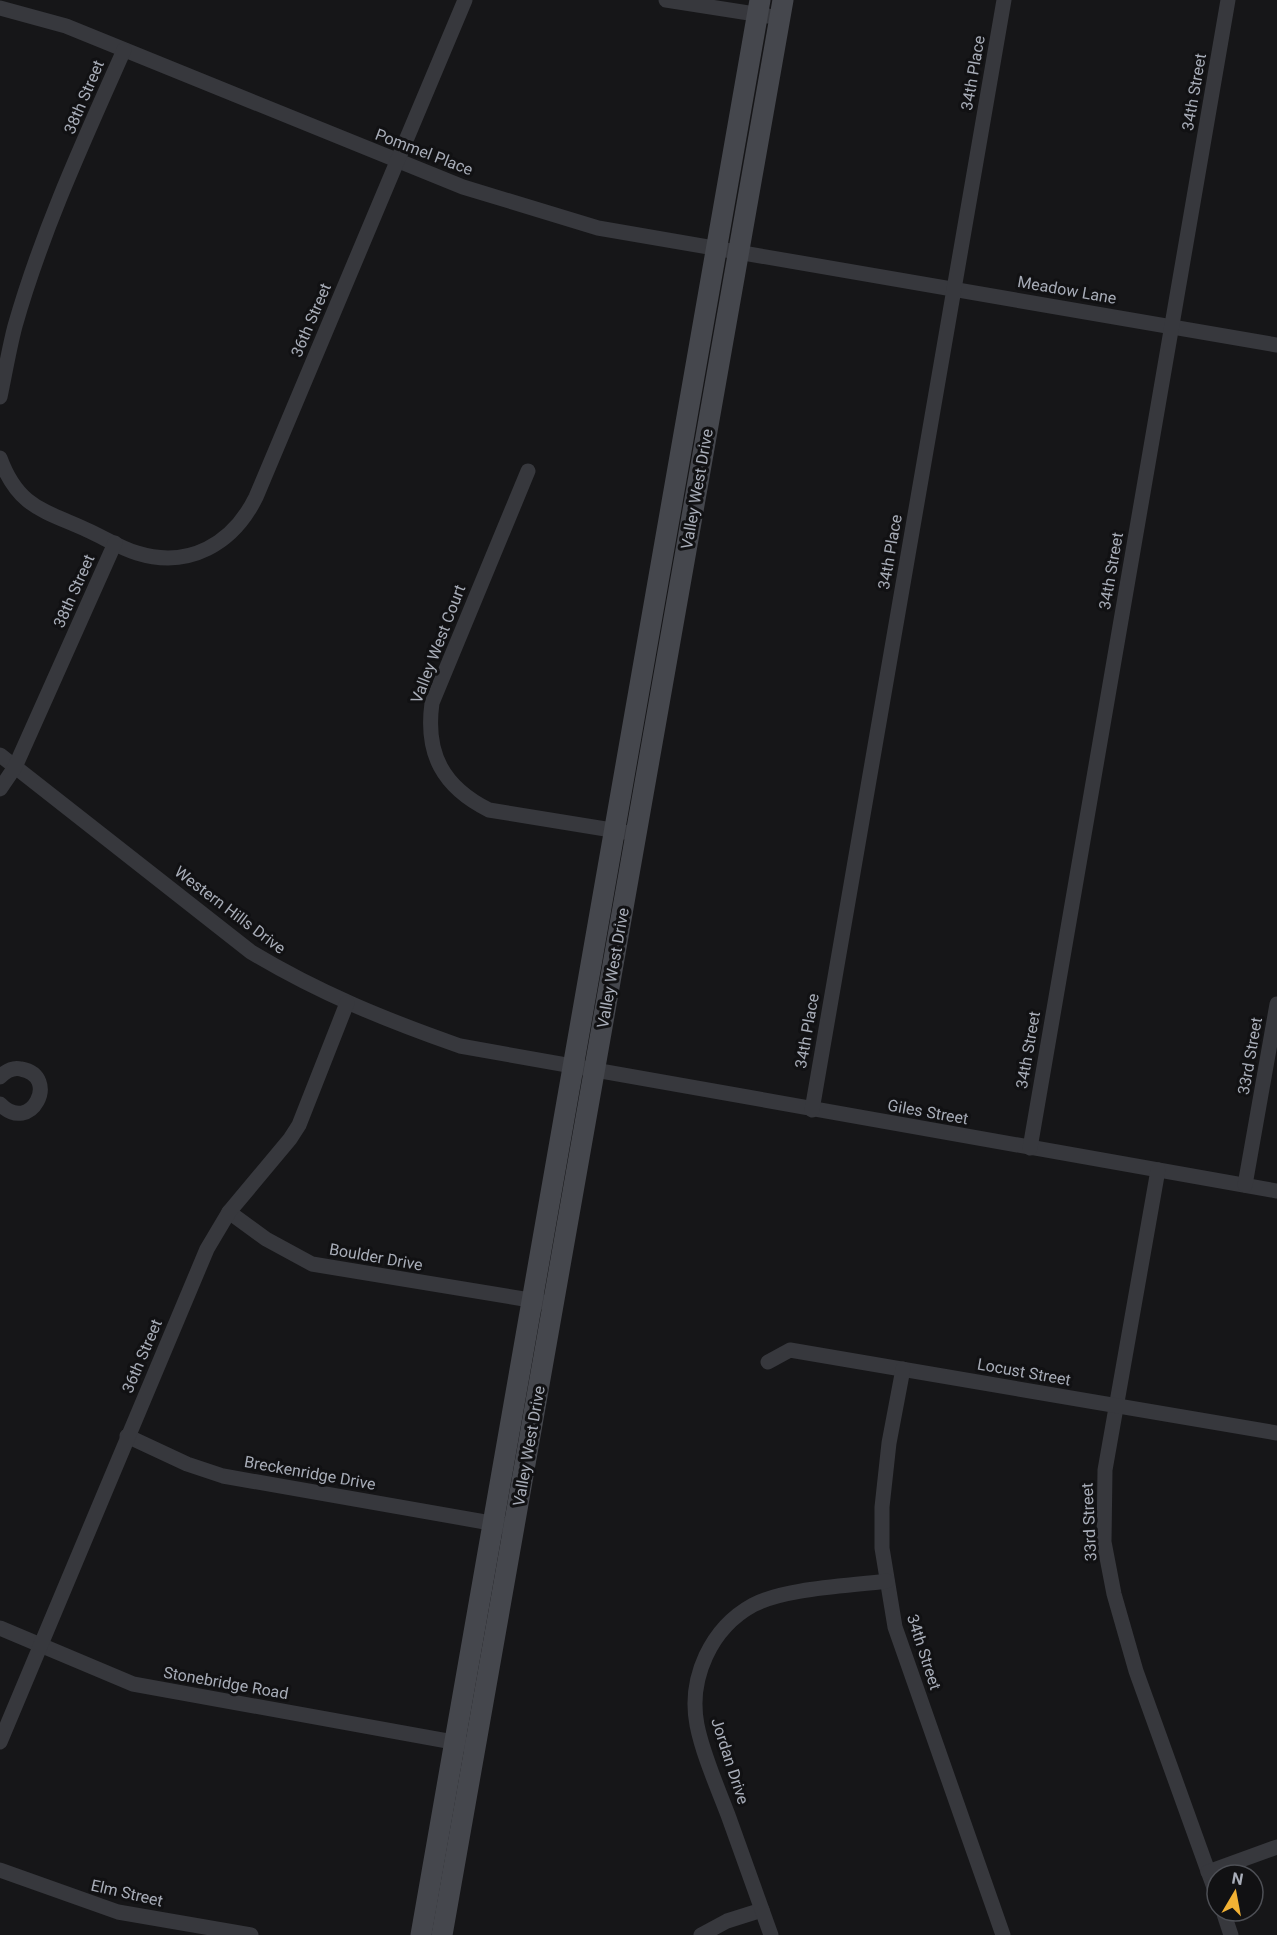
<svg xmlns="http://www.w3.org/2000/svg" width="1277" height="1935" font-family="Roboto,sans-serif">
	<rect width="100%" height="100%" fill="#161618"/>
	<g fill="none" stroke-linecap="round" stroke-linejoin="round">
		<g stroke="#37383d" stroke-width="15">
			<polyline points="666,0 768,16"/>
			<polyline points="0,8 66,26 463,187 598,228 1277,345"/>
			<path d="M0,397C5,373 9,349 15,326C42,231 84,140 124,50"/>
			<path d="M0,458C18,507 43,510 87,530C103,537 120,548 137,553C189,569 233,544 256,497L465,0"/>
			<path d="M528,471L432,703C425,754 443,787 489,810L624,832"/>
			<path d="M0,755L251,952C319,993 386,1020 460,1046L1277,1191"/>
			<polyline points="0,789 15,767 115,543"/>
			<path d="M0,1077C6,1071 13,1067 21,1069C61,1076 31,1136 0,1104"/>
			<polyline points="812,1110 1004,0"/>
			<polyline points="1030,1148 1228,0"/>
			<polyline points="1158,1170 1105,1470 1104,1542 1114,1594 1136,1671 1217,1896"/>
			<polyline points="1245,1185 1277,1004"/>
			<polyline points="229,1212 266,1239 312,1264 542,1302"/>
			<polyline points="768,1362 790,1350 1277,1433"/>
			<polyline points="903,1369 889,1443 882,1507 882,1548 895,1627 1003,1935"/>
			<polyline points="127,1436 187,1464 223,1476 502,1525"/>
			<polyline points="0,1628 133,1684 464,1744"/>
			<polyline points="0,1742 207,1249 229,1212 290,1139 299,1125 347,1003"/>
			<polyline points="0,1870 118,1912 251,1935"/>
			<polyline points="1208,1872 1277,1847"/>
			<polyline points="1223,1911 1231,1935"/>
			<polyline points="701,1935 727,1921 762,1910"/>
			<path d="M771,1935C757,1895 742,1855 728,1815C717,1786 703,1755 697,1725C688,1678 711,1628 753,1605C785,1588 850,1586 887,1581"/>
		</g>
		<g stroke="#45474d" stroke-width="21">
			<polyline points="421,1935 760,0"/>
			<polyline points="442,1935 783,0"/>
		</g>
	</g>
	<g text-anchor="middle" dominant-baseline="central" stroke-width="6" stroke-linejoin="round" paint-order="stroke">
		<g font-size="16" fill="#a8adb8" stroke="#111113">
			<text transform="translate(973 73) rotate(-80)">34th Place</text>
			<text transform="translate(1194 92) rotate(-80)">34th Street</text>
			<text transform="translate(84 97) rotate(-67)">38th Street</text>
			<text transform="translate(424 152) rotate(21)">Pommel Place</text>
			<text transform="translate(1067 290) rotate(10)">Meadow Lane</text>
			<text transform="translate(311 320) rotate(-67)">36th Street</text>
			<text transform="translate(697 489) rotate(-80)">Valley West Drive</text>
			<text transform="translate(890 552) rotate(-80)">34th Place</text>
			<text transform="translate(1111 571) rotate(-80)">34th Street</text>
			<text transform="translate(74 591) rotate(-66)">38th Street</text>
			<text transform="translate(438 644) rotate(-69)">Valley West Court</text>
			<text transform="translate(230 910) rotate(37)">Western Hills Drive</text>
			<text transform="translate(613 968) rotate(-80)">Valley West Drive</text>
			<text transform="translate(807 1031) rotate(-80)">34th Place</text>
			<text transform="translate(1028 1050) rotate(-80)">34th Street</text>
			<text transform="translate(1250 1056) rotate(-80)">33rd Street</text>
			<text transform="translate(928 1112) rotate(10)">Giles Street</text>
			<text transform="translate(376 1257) rotate(10)">Boulder Drive</text>
			<text transform="translate(142 1356) rotate(-67)">36th Street</text>
			<text transform="translate(1024 1372) rotate(10)">Locust Street</text>
			<text transform="translate(529 1446) rotate(-80)">Valley West Drive</text>
			<text transform="translate(310 1473) rotate(10)">Breckenridge Drive</text>
			<text transform="translate(1089 1522) rotate(-93)">33rd Street</text>
			<text transform="translate(924 1652) rotate(72)">34th Street</text>
			<text transform="translate(226 1683) rotate(10)">Stonebridge Road</text>
			<text transform="translate(730 1761) rotate(72)">Jordan Drive</text>
			<text transform="translate(127 1893) rotate(13)">Elm Street</text>
		</g>
	</g>
	<g transform="translate(1235 1893) rotate(10)"><circle r="28" fill="#111113" stroke="#4d4f55" stroke-width="1.5"/>
	<path d="M0-4.5L10 22L0 15L-10 22Z" fill="#f2b134"/>
	<text y="-9" font-size="16" font-weight="bold" text-anchor="middle" fill="#a8adb8">N</text>
	</g>
</svg>
